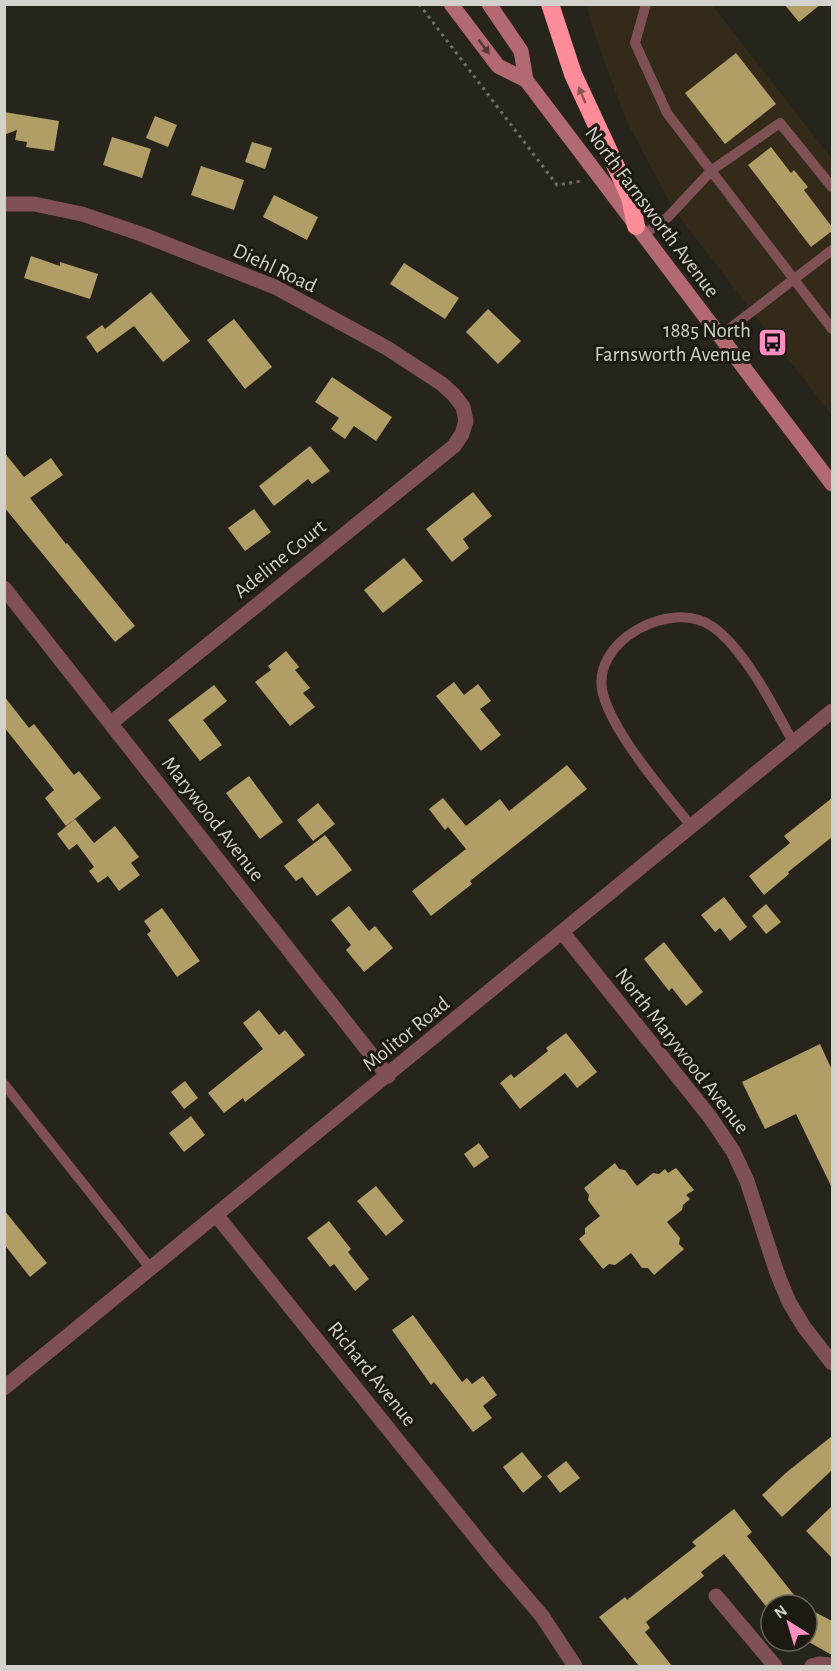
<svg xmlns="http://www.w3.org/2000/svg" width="837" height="1671" font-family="'Alegreya Sans',sans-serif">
	<rect width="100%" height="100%" fill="#27241c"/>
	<polygon fill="#332a1a" points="587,5 712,5 832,159 832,416 672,207 625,118 590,21"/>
	<g fill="#b19e66">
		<polygon points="784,4 821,4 799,22"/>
		<polygon points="736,53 776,104 725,144 685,93"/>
		<polygon points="4,112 59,121 54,151 26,147 27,142 15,140 17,130 4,135"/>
		<polygon points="155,116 177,125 168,147 146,138"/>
		<polygon points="112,137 151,149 142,178 103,165"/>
		<polygon points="252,142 272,148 265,169 245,162"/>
		<polygon points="771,147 791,173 794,170 808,187 804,190 832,227 832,231 811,247 748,165"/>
		<polygon points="201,166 244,180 234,210 191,195"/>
		<polygon points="274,195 318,217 307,240 263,217"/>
		<polygon points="31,256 60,266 60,262 98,274 90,299 24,278"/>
		<polygon points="404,263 459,298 445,319 390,284"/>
		<polygon points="151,292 190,341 163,362 134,326 97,353 86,337 102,325 105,329"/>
		<polygon points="488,309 521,341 498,364 466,332"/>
		<polygon points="234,319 272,367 245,389 207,340"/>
		<polygon points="332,377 392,417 376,441 354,426 345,439 331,429 339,418 315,402"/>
		<polygon points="310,446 330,471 312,484 308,479 274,506 259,486"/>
		<polygon points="4,452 24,477 51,458 63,475 30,498 66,544 67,543 135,626 115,642 4,507"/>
		<polygon points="473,492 492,516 463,539 469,548 452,562 426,529"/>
		<polygon points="254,509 271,532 245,551 228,528"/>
		<polygon points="404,558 423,581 383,613 364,590"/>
		<polygon points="286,651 299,667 295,670 310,688 303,693 315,707 290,726 255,682 271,670 268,666"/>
		<polygon points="454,682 464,695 478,684 491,701 480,709 501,735 481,751 436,696"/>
		<polygon points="214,685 227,701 203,720 222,745 200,761 168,720"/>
		<polygon points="4,696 29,728 34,724 74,775 79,771 101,798 66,826 45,798 54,790 4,727"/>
		<polygon points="567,765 587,789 470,881 472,884 431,916 412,891 466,849 448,827 445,830 429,809 443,798 466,826 500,799 509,811"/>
		<polygon points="249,776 283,822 260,839 226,793"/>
		<polygon points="832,798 832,837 788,872 789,874 764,895 749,876 790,843 784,836"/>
		<polygon points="318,803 335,824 313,841 297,820"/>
		<polygon points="75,819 94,843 115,826 139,857 131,863 140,875 119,891 108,876 98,883 89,871 94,867 77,844 69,850 57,834"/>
		<polygon points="325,835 352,870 317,896 302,877 296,881 284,866"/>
		<polygon points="724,897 747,927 730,941 720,928 715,932 701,915"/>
		<polygon points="766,904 781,922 766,934 752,916"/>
		<polygon points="349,906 369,931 375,926 393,948 364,972 346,950 351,945 331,920"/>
		<polygon points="162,908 200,961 177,977 147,934 151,931 144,921"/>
		<polygon points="664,942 703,992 686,1006 672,988 669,991 644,959"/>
		<polygon points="259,1010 279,1035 285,1030 305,1055 245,1102 243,1098 224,1113 208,1093 263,1049 243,1023"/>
		<polygon points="566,1033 597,1072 577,1088 565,1073 520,1109 500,1083 511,1074 514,1078 548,1051 546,1048"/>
		<polygon points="820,1044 832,1070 832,1188 796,1114 765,1129 742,1082"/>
		<polygon points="185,1081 198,1098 184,1109 171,1092"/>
		<polygon points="191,1116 205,1135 184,1152 169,1133"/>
		<polygon points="479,1143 489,1157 474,1168 464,1154"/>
		<polygon points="615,1163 619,1169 625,1170 637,1186 653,1173 659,1174 665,1169 668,1173 676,1168 694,1190 686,1195 690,1199 683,1205 682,1210 667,1222 680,1238 679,1244 684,1249 654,1275 648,1268 642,1268 631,1253 615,1265 609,1264 603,1269 579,1239 585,1234 585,1228 600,1216 588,1200 589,1195 584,1188"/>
		<polygon points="376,1186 404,1221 386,1236 357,1201"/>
		<polygon points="4,1210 47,1263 30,1277 4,1244"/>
		<polygon points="329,1221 351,1249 348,1252 369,1279 355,1291 334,1264 330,1267 307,1238"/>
		<polygon points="413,1315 462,1382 467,1378 472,1384 483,1376 497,1395 483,1406 492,1418 473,1432 434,1382 431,1385 392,1330"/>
		<polygon points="832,1436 832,1470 782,1517 762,1495 787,1472"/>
		<polygon points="522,1452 542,1477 523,1493 503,1467"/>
		<polygon points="566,1461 580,1478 560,1493 547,1476"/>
		<polygon points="832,1506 832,1558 806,1531"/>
		<polygon points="734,1509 752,1532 747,1536 802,1605 771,1605 769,1610 724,1554 701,1572 704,1576 646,1622 650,1628 645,1632 672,1666 639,1666 599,1617 625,1597 627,1600 696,1546 692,1542"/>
		<polygon points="807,1608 832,1621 832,1655 807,1641"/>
	</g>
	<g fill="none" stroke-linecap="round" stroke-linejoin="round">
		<polyline stroke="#706e67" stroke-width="3" stroke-dasharray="3 4.5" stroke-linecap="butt" points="419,4 557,185 582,181"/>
		<g stroke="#7f5155" stroke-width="10">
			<polyline points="646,4 635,43 667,113 832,329"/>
			<polyline points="643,235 668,217 712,170 780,123 832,187"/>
			<polyline points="720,336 832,250"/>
			<path d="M691,826C665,793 614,735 603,694C589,642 671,597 713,627C745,650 774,707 793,742"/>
			<polyline points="4,1084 151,1269"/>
		</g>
		<g stroke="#7f5155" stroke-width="15">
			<polyline points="4,204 34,204 82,214 141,234 275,287 387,348 442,384 454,395 463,407 466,421 462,434 454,446 111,723"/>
			<polyline points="4,588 388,1076"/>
			<polyline points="563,933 710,1117 733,1151 747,1181 777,1273 789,1302 804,1327 832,1363"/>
			<polyline points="217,1216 494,1560 542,1616 575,1666"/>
			<polyline points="716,1596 775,1666"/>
			<polyline points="812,1666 819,1664 832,1665"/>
		</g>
		<polyline stroke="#7f5155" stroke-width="15" points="4,1388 832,711"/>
		<g stroke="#b26971" stroke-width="15">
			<polyline points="451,4 498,66 526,80 832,484"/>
			<polyline points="489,4 521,51 526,80"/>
		</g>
		<polyline stroke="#fe8c99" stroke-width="18" points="550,4 573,74 630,197 636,226"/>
	</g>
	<defs><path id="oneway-solid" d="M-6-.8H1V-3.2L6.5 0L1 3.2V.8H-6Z" transform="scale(1.5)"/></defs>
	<use fill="#513633" href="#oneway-solid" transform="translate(484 47) rotate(53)"/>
	<use fill="#8e5356" href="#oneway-solid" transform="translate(582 95) rotate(-113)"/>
	<defs>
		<symbol id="bus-square" viewBox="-11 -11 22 22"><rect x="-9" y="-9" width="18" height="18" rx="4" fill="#fb8fc4" stroke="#1d1a12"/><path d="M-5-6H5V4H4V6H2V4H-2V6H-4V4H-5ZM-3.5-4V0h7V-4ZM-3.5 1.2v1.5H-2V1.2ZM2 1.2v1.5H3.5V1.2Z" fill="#111"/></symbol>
	</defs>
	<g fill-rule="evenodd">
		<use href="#bus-square" x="756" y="326" width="33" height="33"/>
	</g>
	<g text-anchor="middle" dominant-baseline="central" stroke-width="6" stroke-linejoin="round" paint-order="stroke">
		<g font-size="21" fill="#d3d1cc" stroke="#1d1a12">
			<text transform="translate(652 212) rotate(53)">North Farnsworth Avenue</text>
			<text transform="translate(275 268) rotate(25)">Diehl Road</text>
			<text transform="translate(280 559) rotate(-39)">Adeline Court</text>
			<text transform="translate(213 819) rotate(52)">Marywood Avenue</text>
			<text transform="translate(406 1034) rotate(-39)">Molitor Road</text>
			<text transform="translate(682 1051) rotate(52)">North Marywood Avenue</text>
			<text transform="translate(372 1374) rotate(51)">Richard Avenue</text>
		</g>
		<g font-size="21" fill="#d3d1cc" stroke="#1d1a12" text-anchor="end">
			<text x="751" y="330">1885 North<tspan x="751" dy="24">Farnsworth Avenue</tspan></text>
		</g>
	</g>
	<rect width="837" height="1671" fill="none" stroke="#d3d1cc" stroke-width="12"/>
	<g transform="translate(789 1623) rotate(323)"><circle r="28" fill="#1d1a12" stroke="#66635c" stroke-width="1.5"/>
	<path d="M0-4.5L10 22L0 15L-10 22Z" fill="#fb8fc4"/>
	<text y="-9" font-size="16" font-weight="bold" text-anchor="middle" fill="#d3d1cc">N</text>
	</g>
</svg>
